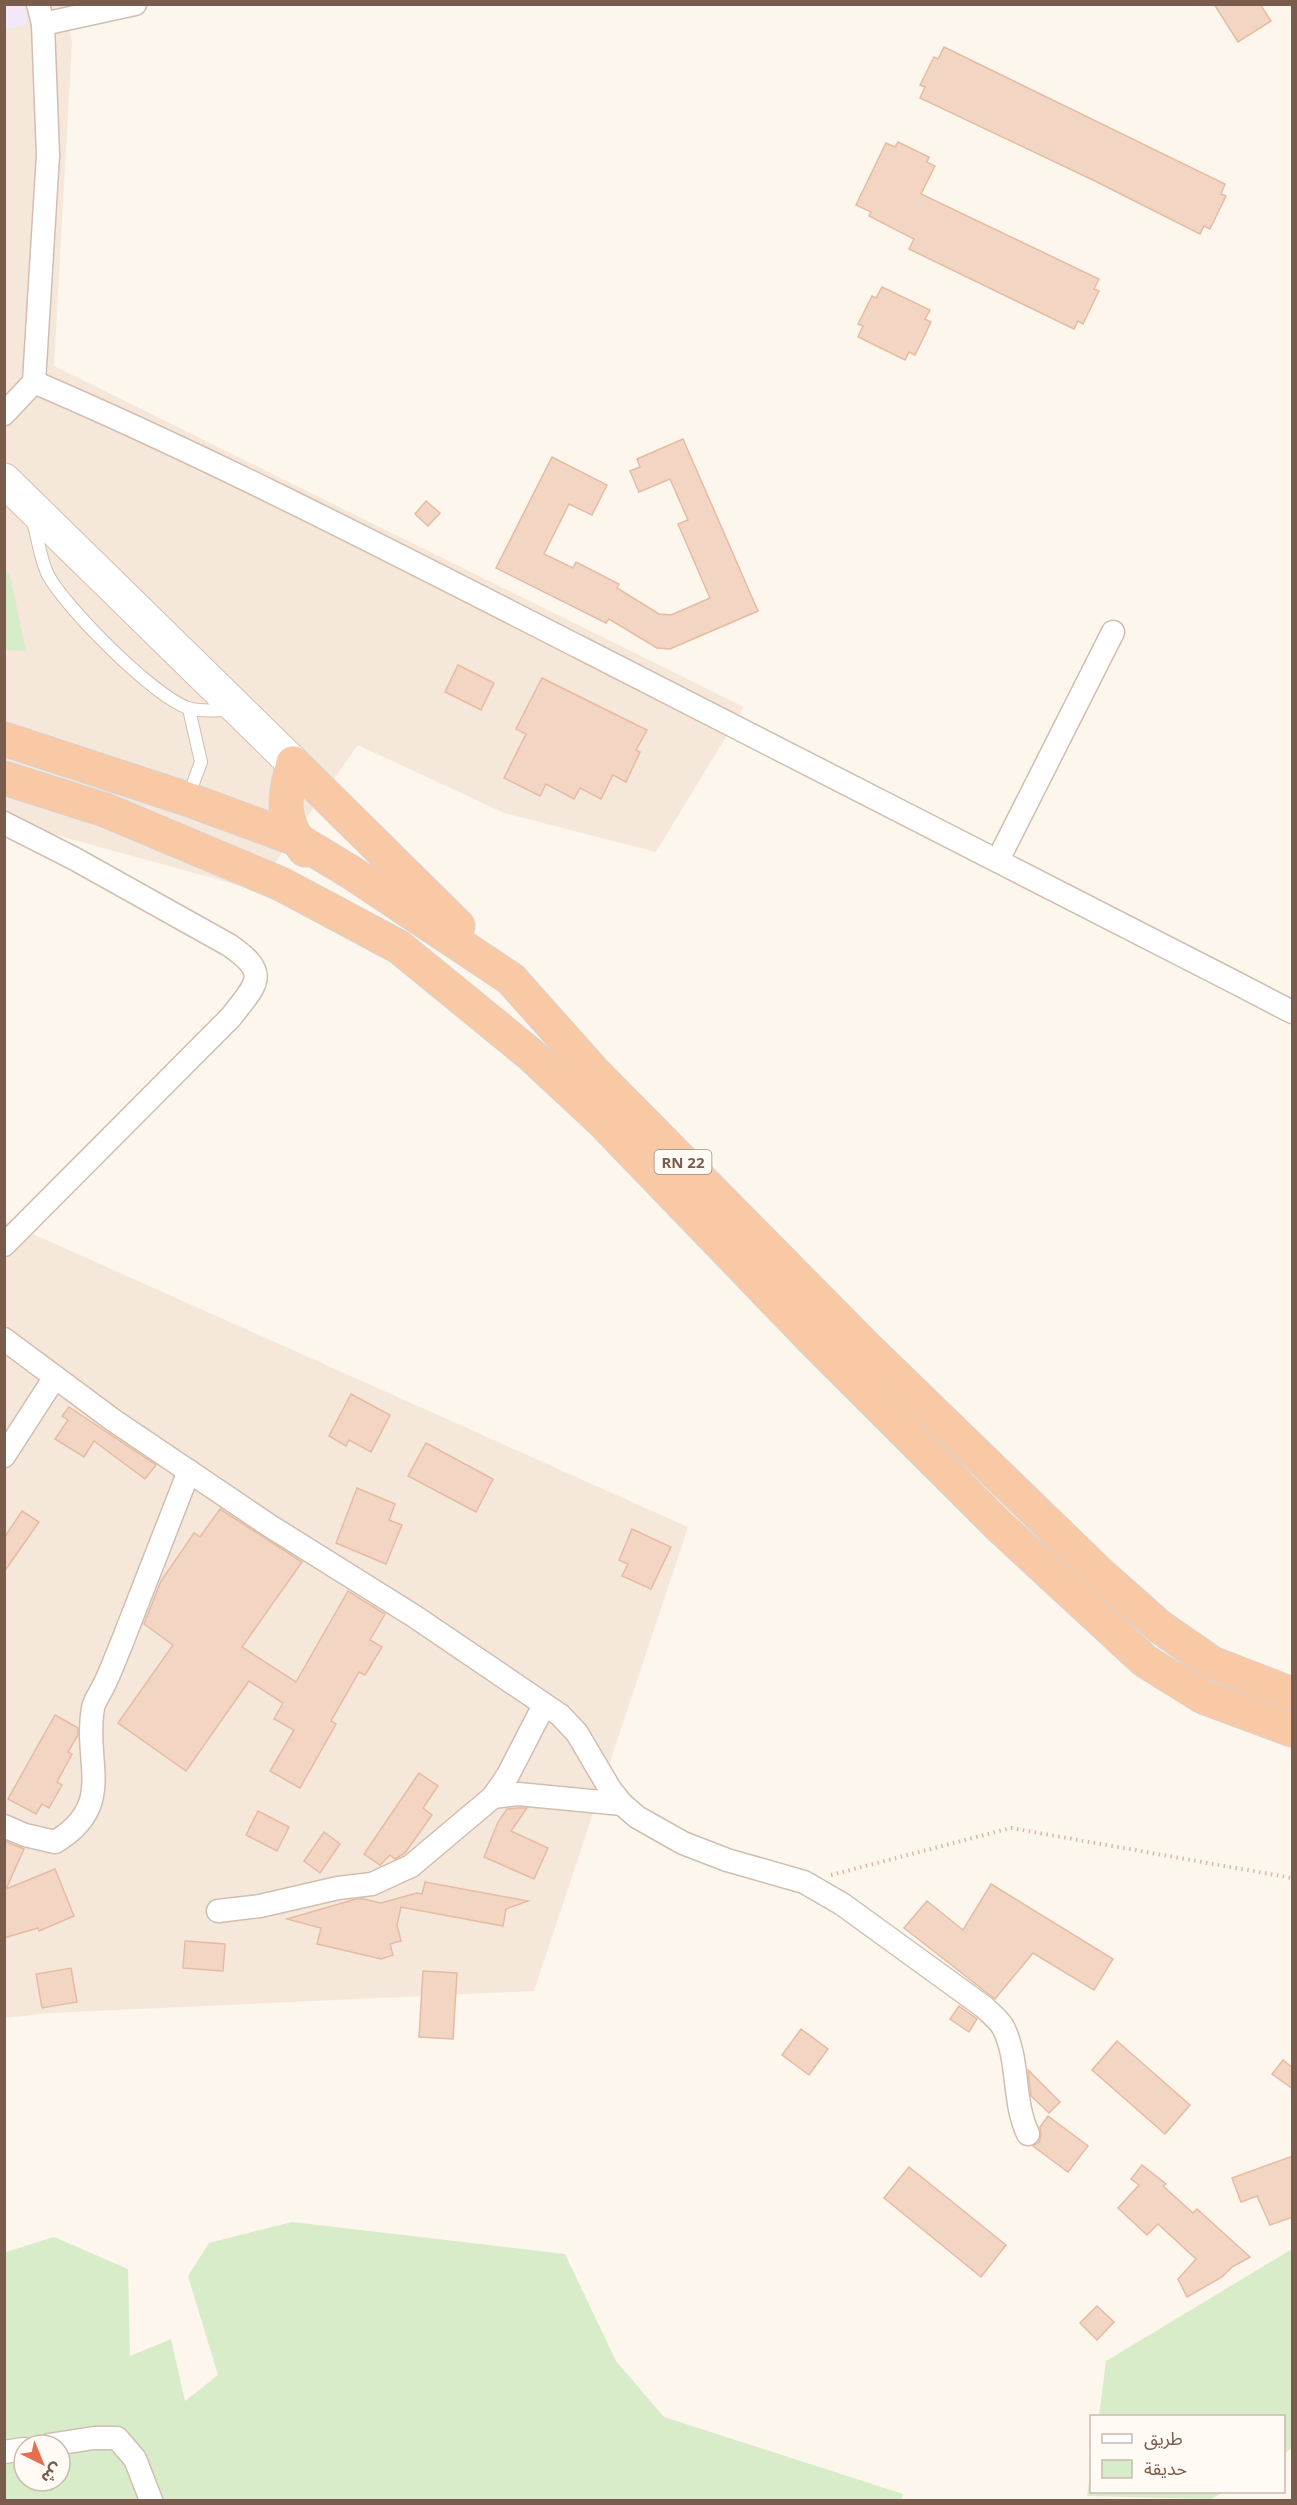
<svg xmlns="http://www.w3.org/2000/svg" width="1297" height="2505" font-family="'Noto Sans','Noto Sans Arabic',sans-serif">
	<rect width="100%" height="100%" fill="#fdf6ec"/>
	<g fill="#f5e8da">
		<polygon points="4,5 65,5 72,43 54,366 744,707 656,852 504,813 358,745 256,890 5,821"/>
		<polygon points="4,1221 688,1527 534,1991 50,2013 5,2018"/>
	</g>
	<polygon fill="#f3e8fa" points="5,4 23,5 28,25 5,29"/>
	<g fill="#d8ecc9" fill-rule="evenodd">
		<polygon points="4,569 10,575 26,651 5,650"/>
		<path d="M292,2222L565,2254L616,2361L664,2417L903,2494L901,2500H5L6,2252L54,2237L128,2269L130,2356L171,2339L185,2401L218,2375L188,2276L209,2243ZM24,2445H60V2481H24Z"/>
		<polygon points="1292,2249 1292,2448 1284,2454 1284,2416 1099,2416 1106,2361"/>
		<polygon points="1091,2466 1092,2492 1224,2492 1211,2499 1087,2496"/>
	</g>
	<g fill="#f3d5c3" stroke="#e6bba3" stroke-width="1.5">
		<polygon points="1214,4 1260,4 1271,21 1238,42"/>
		<polygon points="944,47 1225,184 1221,194 1226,196 1210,229 1204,226 1200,234 1095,181 920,98 925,87 920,85 934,57 938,59"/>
		<polygon points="898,142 929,157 927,162 935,166 921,194 1099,279 1094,289 1099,291 1083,324 1078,321 1074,329 909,249 914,239 869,216 871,212 856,205 886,143 895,147"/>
		<polygon points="882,287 930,310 925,319 931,322 915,355 909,352 905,360 858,337 863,326 858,324 872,296 876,298"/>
		<polygon points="683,439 758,611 670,649 657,648 609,619 606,623 496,568 552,457 607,485 592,515 569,504 544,554 573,568 576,562 619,584 617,588 659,614 671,615 710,598 678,524 688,520 670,479 639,492 630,471 640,467 637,459"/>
		<polygon points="426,501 440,513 428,526 415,514"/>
		<polygon points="458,665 494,683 481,710 445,692"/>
		<polygon points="542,678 647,730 636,750 640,752 626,782 613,775 601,799 580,788 574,799 546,784 540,796 504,778 526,734 516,729"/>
		<polygon points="351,1394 390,1415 371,1452 349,1440 346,1446 329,1436"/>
		<polygon points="69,1407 156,1465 145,1479 94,1441 84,1457 55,1439 68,1420 62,1416"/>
		<polygon points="426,1443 493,1479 476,1512 408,1476"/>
		<polygon points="357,1488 395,1504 389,1520 402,1525 386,1564 336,1543"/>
		<polygon points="220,1509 302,1562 242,1647 296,1682 348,1591 385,1614 370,1640 382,1647 365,1675 359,1672 331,1721 336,1724 300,1788 270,1771 294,1730 274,1719 283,1703 249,1681 186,1771 118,1723 173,1645 144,1624 161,1581 194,1533 200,1537"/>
		<polygon points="22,1511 39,1522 4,1572 4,1538"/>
		<polygon points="632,1529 671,1547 651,1589 622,1576 628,1564 619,1560"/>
		<polygon points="55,1715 78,1728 78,1735 68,1752 72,1754 57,1782 62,1785 49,1808 42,1804 36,1814 8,1799"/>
		<polygon points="419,1773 438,1786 423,1808 432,1815 405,1853 395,1859 390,1855 380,1865 364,1854"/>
		<polygon points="518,1808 527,1808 511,1831 548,1848 534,1879 484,1857 498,1822 507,1809"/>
		<polygon points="258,1811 289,1827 277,1851 246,1835"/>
		<polygon points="324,1832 340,1844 320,1873 304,1861"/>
		<polygon points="4,1841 24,1849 6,1889 55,1869 74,1916 39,1931 38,1928 4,1938"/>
		<polygon points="425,1882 528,1901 506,1909 503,1926 401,1907 397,1925 401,1941 390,1944 393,1955 381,1959 317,1944 321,1928 287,1919 356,1899 364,1899 381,1903 417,1893 422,1894"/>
		<polygon points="991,1884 1113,1959 1094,1990 1033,1953 995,1999 904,1928 927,1901 963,1930"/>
		<polygon points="185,1941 225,1944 223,1971 183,1968"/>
		<polygon points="71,1968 77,2002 42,2008 36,1974"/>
		<polygon points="423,1971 457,1973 453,2039 419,2037"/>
		<polygon points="959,2006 977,2019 969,2032 950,2019"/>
		<polygon points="801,2029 828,2049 809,2075 782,2055"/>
		<polygon points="1117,2041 1190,2105 1165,2134 1092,2070"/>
		<polygon points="1283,2060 1293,2068 1293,2089 1272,2074"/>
		<polygon points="1028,2070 1060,2102 1049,2113 1031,2096"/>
		<polygon points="1048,2116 1088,2146 1068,2172 1033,2146 1039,2142 1041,2136 1040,2127"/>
		<polygon points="1293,2156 1293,2217 1270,2225 1257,2196 1241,2202 1232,2178"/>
		<polygon points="1142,2165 1166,2184 1163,2186 1193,2213 1197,2209 1250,2257 1232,2267 1222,2277 1187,2297 1178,2279 1196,2259 1158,2224 1147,2235 1118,2208 1139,2185 1131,2179"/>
		<polygon points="909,2167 1006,2245 981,2277 884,2198"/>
		<polygon points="1097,2306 1114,2322 1097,2340 1080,2323"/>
	</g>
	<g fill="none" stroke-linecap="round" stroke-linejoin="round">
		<defs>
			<g id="service">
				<path d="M33,522C38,538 40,559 48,575C66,608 152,695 188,708C199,712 217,710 229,710"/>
				<polyline points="188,797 201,762 189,709"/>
			</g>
			<g id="minor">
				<polyline points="43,24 135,4"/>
				<path d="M34,382C220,462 400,556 581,648C819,768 1056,889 1292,1012"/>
				<polyline points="4,414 34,382 48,155 43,24 38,4"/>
				<path d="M4,823L75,859L229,945C271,974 257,983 231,1017L4,1245"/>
				<polyline points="999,858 1113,632"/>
				<path d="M4,1339L113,1420L270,1526L414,1616L560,1715L577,1733L610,1789L622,1804L637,1817L683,1843L727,1860L804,1882L842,1904L984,2007C990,2013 999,2020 1003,2027C1020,2061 1012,2100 1028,2134"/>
				<polyline points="4,1456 55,1377"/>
				<polyline points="493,1797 518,1794 622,1804"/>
				<path d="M4,1826L25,1835L55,1842C117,1805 83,1762 93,1708C94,1701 100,1694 103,1687C110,1674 115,1659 121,1645C144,1587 166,1529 189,1471"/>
				<polyline points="218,1911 260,1906 338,1888 372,1884 411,1866 493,1797 508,1775 544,1705"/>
				<polyline points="49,2445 94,2438 117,2438 135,2459 151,2500"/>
				<polyline points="4,2452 24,2449"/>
			</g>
			<polyline id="secondary" points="4,480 293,763"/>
			<g id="trunk">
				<polyline points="4,739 187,799 296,839 352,873 511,979 593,1071 867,1348 1097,1571 1160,1627 1212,1663 1292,1694"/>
				<polyline points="293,763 458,926"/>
				<path d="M293,763C284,799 280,820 305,850"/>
				<polyline points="4,778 105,810 281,884 399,947 530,1054 604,1123 812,1339 998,1525 1145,1661 1203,1697 1292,1730"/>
			</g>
		</defs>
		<use href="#service" stroke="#d1beb0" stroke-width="14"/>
		<use href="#minor" stroke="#d1beb0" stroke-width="25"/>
		<use href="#secondary" stroke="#d6c0b0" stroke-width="35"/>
		<use href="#trunk" stroke="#dad1cd" stroke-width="35"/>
		<polyline stroke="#d9b8a5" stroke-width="4" stroke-dasharray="1.5 4.5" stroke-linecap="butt" points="831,1875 1011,1828 1292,1878"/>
		<use href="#service" stroke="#fff" stroke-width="12"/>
		<use href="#minor" stroke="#fff" stroke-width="22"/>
		<use href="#secondary" stroke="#fff" stroke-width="33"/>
		<use href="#trunk" stroke="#f9c8a4" stroke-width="33"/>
	</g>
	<g text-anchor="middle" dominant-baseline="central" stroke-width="4.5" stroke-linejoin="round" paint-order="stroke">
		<rect fill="#fffaf3" stroke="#a28b7f" stroke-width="1.5" x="654.5" y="1150" width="57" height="24" rx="4.5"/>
		<g font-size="15" font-weight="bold" fill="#7a5c4d">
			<text x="683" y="1162">RN 22</text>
		</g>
	</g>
	<rect width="1297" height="2505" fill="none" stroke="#7a5c4d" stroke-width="12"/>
	<rect x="1090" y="2415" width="195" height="78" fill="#fffaf3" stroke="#cabbb1" stroke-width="1.5"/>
	<rect x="1102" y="2434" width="30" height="9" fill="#ffffff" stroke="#cabbb1" stroke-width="1.5"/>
	<text x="1144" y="2445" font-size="18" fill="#7a5c4d">طريق</text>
	<rect x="1102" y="2460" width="30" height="18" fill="#d8ecc9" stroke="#cabbb1" stroke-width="1.5"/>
	<text x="1144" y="2475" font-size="18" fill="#7a5c4d">حديقة</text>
	<g transform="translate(42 2463) rotate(137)"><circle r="28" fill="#fffaf3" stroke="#cabbb1" stroke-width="1.5"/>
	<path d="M0-4.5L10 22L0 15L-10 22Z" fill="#e76f51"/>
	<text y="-9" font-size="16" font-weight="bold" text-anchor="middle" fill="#7a5c4d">ش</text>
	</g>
</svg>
